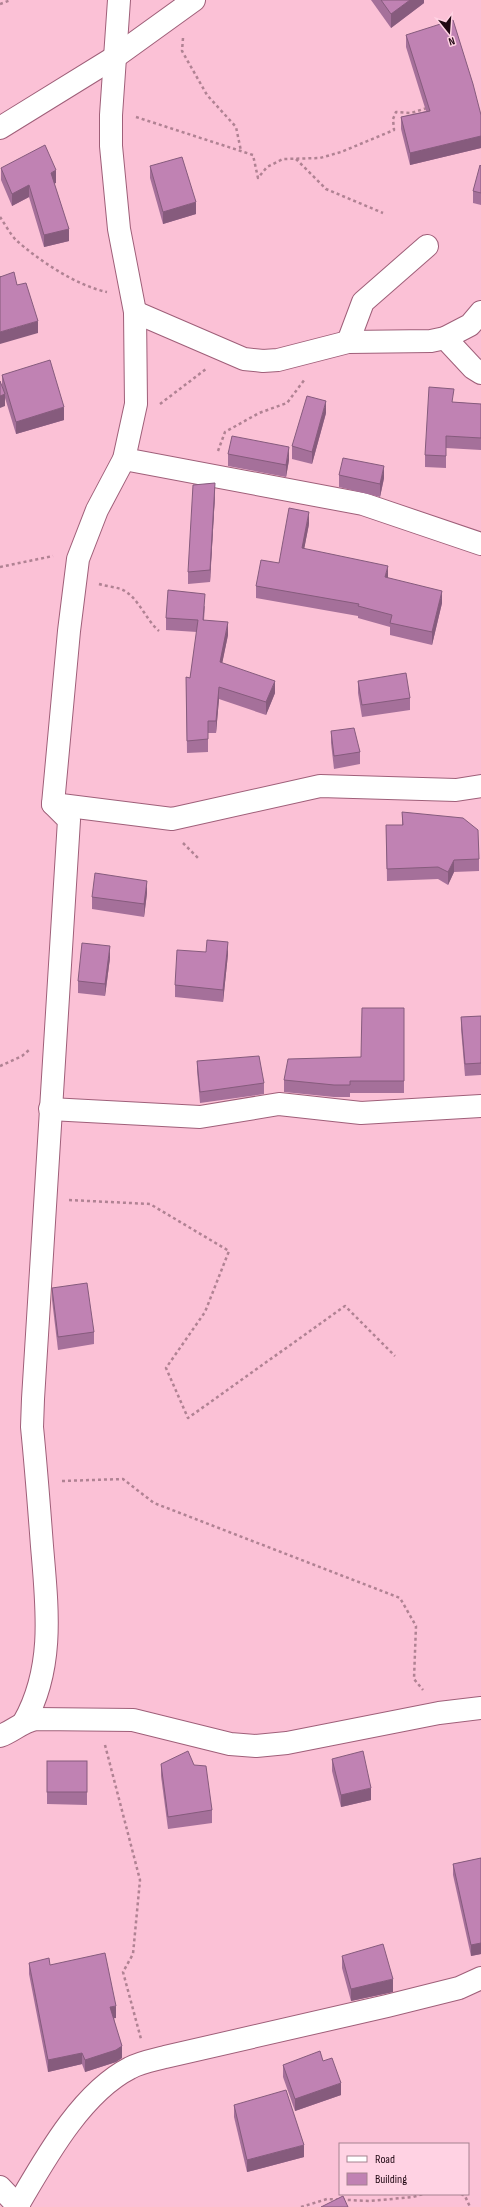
<svg xmlns="http://www.w3.org/2000/svg" width="481" height="2207" font-family="'Sofia Sans Condensed',sans-serif">
	<rect width="100%" height="100%" fill="#fbc1d6"/>
	<g fill="none" stroke-linecap="round" stroke-linejoin="round">
		<defs>
			<g id="minor">
				<polyline points="0,128 115,57 194,0"/>
				<polyline points="135,312 244,359 263,361 278,360 348,342 431,341 445,338 470,325 481,312"/>
				<polyline points="445,338 473,368 481,373"/>
				<polyline points="348,342 363,302 427,246"/>
				<polyline points="124,459 363,504 481,544"/>
				<polyline points="53,804 172,819 320,786 456,790 481,786"/>
				<polyline points="50,1109 200,1117 279,1104 361,1113 481,1106"/>
				<path d="M24,1722C55,1667 47,1606 42,1546C39,1506 36,1467 32,1427L33,1399L69,820L53,804L69,631L78,559L97,510L124,459L136,404L135,312L119,229L111,146V115L119,0"/>
				<path d="M0,1736C14,1731 21,1722 36,1719L133,1720L230,1744L256,1746L287,1743L439,1713L481,1708"/>
				<polyline points="0,2187 19,2207"/>
				<path d="M18,2205C45,2159 81,2093 130,2068C141,2062 154,2060 165,2057L387,2006L459,1988L481,1978"/>
			</g>
		</defs>
		<use href="#minor" stroke="#9f5f79" stroke-width="24"/>
		<g stroke="#b08293" stroke-width="2.5" stroke-dasharray="3 3" stroke-linecap="butt">
			<polyline points="0,4 11,0"/>
			<polyline points="183,38 182,51 207,95 236,127 241,151"/>
			<polyline points="136,117 253,155 258,178 267,167 283,159 320,158 341,152 394,130 393,119 396,112 411,113 427,108"/>
			<polyline points="296,159 326,189 383,213"/>
			<path d="M0,217C5,224 10,234 16,240C38,260 77,286 107,292"/>
			<polyline points="160,404 206,369"/>
			<polyline points="218,451 225,432 259,413 287,403 305,379"/>
			<polyline points="0,567 53,556"/>
			<path d="M99,584C106,586 114,587 121,589C138,596 145,619 159,631"/>
			<polyline points="183,843 199,859"/>
			<polyline points="0,1066 22,1056 29,1050"/>
			<polyline points="69,1200 150,1204 229,1251 205,1312 166,1368 188,1418 345,1306 395,1356"/>
			<polyline points="62,1481 123,1479 154,1503 400,1598 416,1626 414,1679 423,1690"/>
			<polyline points="105,1745 140,1880 133,1954 123,1972 141,2039"/>
			<polyline points="461,2194 465,2196 470,2207"/>
			<polyline points="301,2207 327,2199 370,2201 413,2197 423,2194"/>
		</g>
		<use href="#minor" stroke="#fff" stroke-width="22"/>
	</g>
	<g fill="#a5709a">
		<polygon points="371,0 424,0 424,3 391,28"/>
		<polygon points="406,35 481,115 481,148 410,165 401,129 401,117 426,111 406,47"/>
		<polygon points="150,166 196,214 163,224 150,178"/>
		<polygon points="481,166 481,205 473,203 473,191"/>
		<polygon points="1,168 56,183 54,183 69,241 44,247 29,197 12,206 1,180"/>
		<polygon points="2,375 64,420 16,434 5,398 5,406 2,385"/>
		<polygon points="453,402 481,404 481,450 446,448 446,468 425,467 425,455"/>
		<polygon points="326,413 312,464 292,459 292,446"/>
		<polygon points="228,454 289,460 286,477 228,466"/>
		<polygon points="339,475 384,478 380,497 339,487"/>
		<polygon points="215,495 210,582 188,584 188,572"/>
		<polygon points="309,524 304,549 388,578 442,603 432,645 390,635 390,627 358,618 358,616 256,598 256,586 279,563"/>
		<polygon points="205,606 204,620 228,635 222,663 275,693 266,715 219,699 216,733 208,733 208,752 187,753 186,677 190,678 197,632 166,630 166,618"/>
		<polygon points="358,681 410,698 410,710 362,717 358,693"/>
		<polygon points="331,731 360,752 360,764 334,769 331,743"/>
		<polygon points="402,812 479,859 479,871 454,872 448,885 438,879 387,881 386,825 402,825"/>
		<polygon points="147,893 144,917 92,909 92,897"/>
		<polygon points="228,954 223,1002 175,997 175,985"/>
		<polygon points="110,958 105,996 78,993 78,981"/>
		<polygon points="404,1008 404,1093 350,1093 350,1097 334,1097 284,1092 284,1080 361,1057"/>
		<polygon points="481,1016 481,1075 465,1076 461,1029 461,1017"/>
		<polygon points="197,1061 264,1083 264,1094 200,1103 197,1071"/>
		<polygon points="52,1288 94,1332 94,1344 58,1350 52,1300"/>
		<polygon points="332,1759 371,1800 341,1807 332,1771"/>
		<polygon points="47,1761 87,1761 87,1805 47,1804"/>
		<polygon points="161,1764 212,1810 212,1823 168,1829 161,1776"/>
		<polygon points="481,1858 481,1954 471,1956 453,1875 453,1864"/>
		<polygon points="342,1956 393,1992 351,2001 342,1968"/>
		<polygon points="29,1963 50,1965 116,2018 114,2018 122,2058 116,2062 85,2072 82,2064 48,2072 29,1974"/>
		<polygon points="323,2061 341,2095 295,2111 283,2077 283,2065"/>
		<polygon points="234,2105 304,2157 247,2172 234,2117"/>
	</g>
	<g fill="#865b7d">
		<polygon points="410,0 424,0 424,3 391,28 391,14"/>
		<polygon points="481,136 481,148 410,165 410,153"/>
		<polygon points="56,170 56,183 51,185 51,173"/>
		<polygon points="29,185 29,197 12,206 12,194"/>
		<polygon points="196,202 196,214 163,224 163,212"/>
		<polygon points="69,229 69,241 44,247 44,235"/>
		<polygon points="38,321 38,333 0,344 0,332"/>
		<polygon points="5,394 5,406 0,408 0,396"/>
		<polygon points="326,401 326,413 312,464 312,452"/>
		<polygon points="64,407 64,420 16,434 16,422"/>
		<polygon points="289,447 289,460 286,477 286,465"/>
		<polygon points="384,466 384,478 380,497 380,484"/>
		<polygon points="215,483 215,495 210,582 210,570"/>
		<polygon points="309,512 309,524 302,560 302,548"/>
		<polygon points="388,566 388,578 385,577"/>
		<polygon points="442,591 442,603 432,645 432,632"/>
		<polygon points="228,622 228,635 220,674 220,662"/>
		<polygon points="275,681 275,693 266,715 266,702"/>
		<polygon points="219,687 219,699 216,733 216,721"/>
		<polygon points="454,860 454,872 448,885 448,872"/>
		<polygon points="147,881 147,893 144,917 144,904"/>
		<polygon points="228,942 228,954 223,1002 223,990"/>
		<polygon points="110,946 110,958 105,996 105,984"/>
		<polygon points="371,1788 371,1800 341,1807 341,1795"/>
		<polygon points="481,1943 481,1954 471,1956 471,1945"/>
		<polygon points="393,1979 393,1992 351,2001 351,1989"/>
		<polygon points="116,2006 116,2018 110,2019 110,2007"/>
		<polygon points="122,2046 122,2058 116,2062 85,2072 85,2060"/>
		<polygon points="82,2053 82,2064 48,2072 48,2060"/>
		<polygon points="341,2083 341,2095 295,2111 295,2099"/>
		<polygon points="304,2145 304,2157 247,2172 247,2160"/>
	</g>
	<g fill="#c082b3" stroke="#865b7d">
		<polygon points="381,0 410,0 391,14"/>
		<polygon points="453,20 473,84 481,115 481,136 410,153 401,117 430,111 406,35"/>
		<polygon points="45,145 56,170 51,173 69,229 44,235 29,185 12,194 1,168"/>
		<polygon points="182,157 196,202 163,212 150,166"/>
		<polygon points="480,165 481,166 481,193 473,191"/>
		<polygon points="14,272 17,285 26,283 38,321 0,332 0,276 0,277"/>
		<polygon points="50,360 64,407 16,422 2,375"/>
		<polygon points="0,381 5,394 0,396"/>
		<polygon points="429,387 454,389 452,402 481,404 481,438 446,436 446,456 425,455"/>
		<polygon points="307,396 326,401 312,452 292,446"/>
		<polygon points="232,436 289,447 286,465 228,454"/>
		<polygon points="343,458 384,466 380,484 339,475"/>
		<polygon points="215,483 210,570 188,572 193,485"/>
		<polygon points="289,508 309,512 302,548 388,566 385,577 442,591 432,632 390,623 392,615 358,606 359,604 256,586 261,560 279,563"/>
		<polygon points="168,590 205,594 203,620 228,622 220,662 275,681 266,702 219,687 216,721 208,721 208,739 187,741 186,677 190,678 198,620 166,618"/>
		<polygon points="406,673 410,698 362,705 358,681"/>
		<polygon points="354,728 360,752 334,756 331,731"/>
		<polygon points="402,812 463,818 478,830 479,859 454,860 448,872 438,867 387,869 386,825 403,825"/>
		<polygon points="95,873 147,881 144,904 92,897"/>
		<polygon points="207,940 228,942 223,990 175,985 177,950 206,952"/>
		<polygon points="82,943 110,946 105,984 78,981"/>
		<polygon points="362,1008 404,1008 404,1081 350,1081 350,1085 334,1085 284,1080 288,1059 361,1057"/>
		<polygon points="481,1016 481,1063 465,1064 461,1017"/>
		<polygon points="259,1056 264,1083 200,1092 197,1061"/>
		<polygon points="87,1283 94,1332 58,1337 52,1288"/>
		<polygon points="188,1751 194,1765 206,1766 212,1810 168,1817 161,1764"/>
		<polygon points="363,1751 371,1788 341,1795 332,1759"/>
		<rect x="47" y="1761" width="40" height="31"/>
		<polygon points="481,1858 481,1943 471,1945 453,1864"/>
		<polygon points="383,1944 393,1979 351,1989 342,1956"/>
		<polygon points="105,1953 116,2006 110,2007 122,2046 116,2050 85,2060 82,2053 48,2060 29,1963 49,1958 50,1965"/>
		<polygon points="320,2051 323,2061 332,2058 341,2083 295,2099 283,2065"/>
		<polygon points="286,2090 304,2145 247,2160 234,2105"/>
		<polygon points="343,2196 348,2207 321,2207"/>
	</g>
	<rect x="339" y="2143" width="130" height="52" fill="#ffd2e3" stroke="#a68290"/>
	<rect x="347" y="2156" width="20" height="6" fill="#ffffff" stroke="#a68290"/>
	<text x="375" y="2163" font-size="12" fill="#210914">Road</text>
	<rect x="347" y="2173" width="20" height="12" fill="#c082b3" stroke="#a68290"/>
	<text x="375" y="2183" font-size="12" fill="#210914">Building</text>
	<g transform="translate(449 32) rotate(163)" stroke="#ffd2e3" stroke-width="3" paint-order="stroke">
	<path d="M0-3L7 15L0 10L-7 15Z" fill="#210914"/>
	<text y="-6" font-size="11" font-weight="bold" text-anchor="middle" fill="#210914">N</text>
	</g>
</svg>
